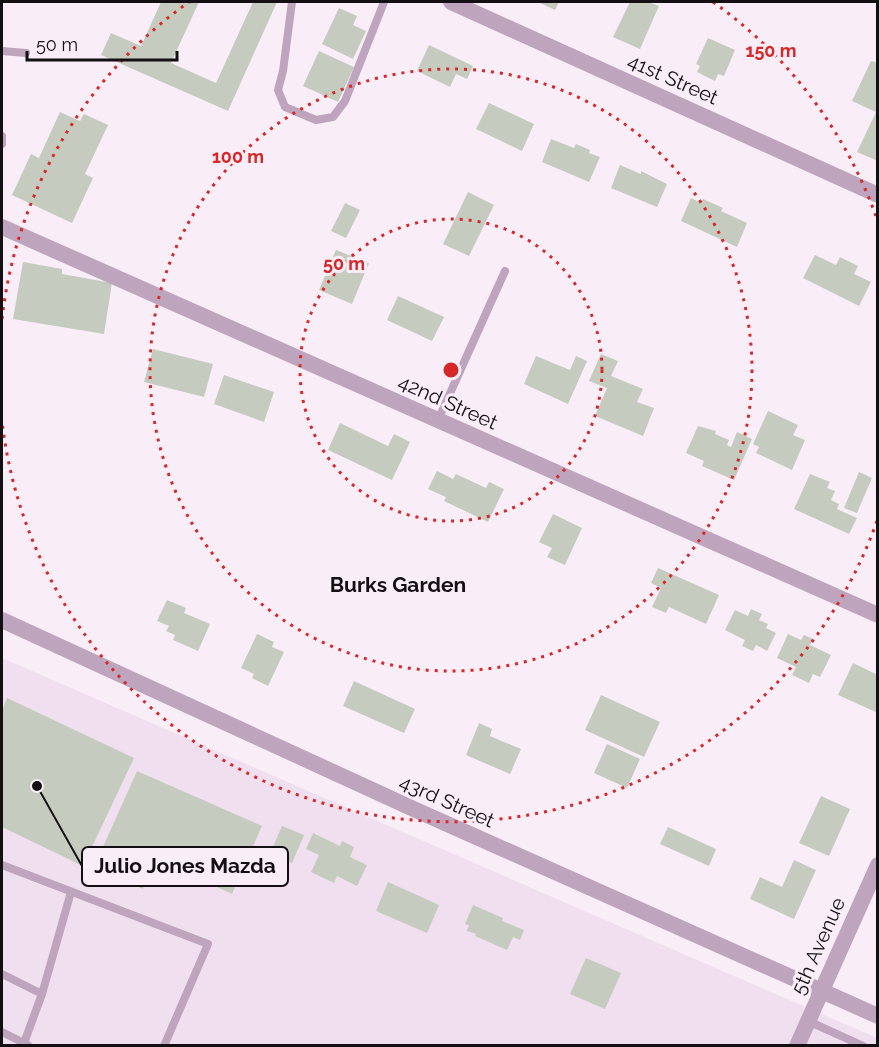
<svg xmlns="http://www.w3.org/2000/svg" width="879" height="1047" font-family="Raleway,sans-serif">
	<rect width="100%" height="100%" fill="#f9edf8"/>
	<polygon fill="#f0dfef" points="2,658 877,1038 877,1045 2,1045"/>
	<g fill="#c5ccbf">
		<polygon points="161,2 199,2 171,63 216,83 253,2 277,2 228,111 101,55 111,33 141,46"/>
		<polygon points="538,2 559,2 555,10"/>
		<polygon points="630,2 648,2 659,6 640,49 613,37"/>
		<polygon points="339,8 357,16 353,25 366,31 353,59 322,44"/>
		<polygon points="708,38 735,50 724,76 718,74 715,81 697,72 700,66 696,64"/>
		<polygon points="429,45 473,66 467,79 456,74 450,87 417,71"/>
		<polygon points="319,51 354,67 338,102 303,86"/>
		<polygon points="871,61 878,63 878,161 857,152 876,112 852,101"/>
		<polygon points="489,103 534,124 522,151 476,129"/>
		<polygon points="60,112 80,121 84,114 108,125 85,174 93,178 72,223 12,195 31,154 39,158"/>
		<polygon points="551,139 574,148 576,144 590,150 589,153 600,157 589,182 542,162"/>
		<polygon points="620,165 641,174 641,171 667,184 657,207 611,188"/>
		<polygon points="468,192 494,205 469,256 443,244"/>
		<polygon points="691,198 701,203 703,199 723,208 721,211 747,223 737,247 681,221"/>
		<polygon points="345,203 360,210 346,238 331,231"/>
		<polygon points="336,250 369,263 352,304 319,290"/>
		<polygon points="815,255 836,265 840,257 858,266 854,274 871,282 859,306 803,278"/>
		<polygon points="23,262 62,269 62,274 112,283 104,334 13,319"/>
		<polygon points="398,296 444,317 432,341 387,320"/>
		<polygon points="153,349 213,364 204,397 144,382"/>
		<polygon points="601,354 618,361 611,376 643,389 637,402 654,408 643,436 595,416 607,388 589,381"/>
		<polygon points="536,356 570,370 576,356 587,361 568,404 524,384"/>
		<polygon points="224,375 274,392 264,422 214,404"/>
		<polygon points="768,411 798,425 793,435 805,440 792,470 756,453 759,447 753,444"/>
		<polygon points="340,423 388,446 394,434 410,442 392,480 328,450"/>
		<polygon points="698,426 716,431 715,434 729,440 727,445 731,447 737,432 752,439 734,480 702,466 704,461 686,453"/>
		<polygon points="437,471 453,479 456,474 486,488 489,482 504,489 488,522 444,501 446,497 428,489"/>
		<polygon points="859,472 872,478 857,513 844,508"/>
		<polygon points="810,474 830,482 827,488 835,491 831,500 839,504 837,509 857,518 849,534 794,509"/>
		<polygon points="553,514 582,528 565,565 547,557 552,548 539,542"/>
		<polygon points="658,568 719,595 706,624 669,607 666,613 652,607 661,588 651,583"/>
		<polygon points="167,600 186,608 184,613 210,624 198,651 173,640 175,635 166,631 169,626 157,621"/>
		<polygon points="751,609 762,614 759,620 768,624 766,628 776,633 767,651 756,645 753,651 742,646 745,640 725,630 735,610 748,616"/>
		<polygon points="257,634 274,642 272,647 284,652 268,686 252,678 254,674 241,668"/>
		<polygon points="788,634 801,640 804,635 813,639 810,645 831,655 820,677 813,674 809,683 792,675 796,667 777,658"/>
		<polygon points="853,663 878,675 878,713 838,695"/>
		<polygon points="354,681 415,709 404,733 343,706"/>
		<polygon points="601,695 660,722 644,757 585,730"/>
		<polygon points="7,698 134,758 83,866 2,827 2,711"/>
		<polygon points="479,723 492,729 490,736 521,749 510,774 466,755"/>
		<polygon points="607,744 640,759 627,788 594,773"/>
		<polygon points="137,771 262,826 232,894 156,859 143,889 94,867"/>
		<polygon points="821,796 850,809 829,856 799,843"/>
		<polygon points="282,826 304,835 292,863 270,854"/>
		<polygon points="668,827 716,849 709,866 660,844"/>
		<polygon points="313,833 340,846 342,841 354,847 350,857 367,865 357,886 337,876 334,883 311,872 319,855 306,849"/>
		<polygon points="794,860 816,870 794,919 750,899 760,877 782,887"/>
		<polygon points="388,882 439,905 427,933 376,911"/>
		<polygon points="473,905 503,918 502,921 524,930 520,940 513,937 507,950 475,936 476,934 467,931 469,925 465,924"/>
		<polygon points="586,958 621,973 605,1009 570,994"/>
	</g>
	<g fill="none" stroke-linecap="round" stroke-linejoin="round">
		<g stroke="#bea4bc" stroke-width="8">
			<polyline points="292,2 283,71 278,90 285,107 316,120 333,117 345,101 384,2"/>
			<polyline points="2,51 26,53"/>
			<polyline points="2,136 2,144"/>
			<polyline points="438,420 505,271"/>
			<polyline points="2,865 208,944 164,1046"/>
			<polyline points="2,974 42,994 24,1043"/>
			<polyline points="42,994 71,892"/>
			<polyline points="808,1021 863,1046"/>
			<polyline points="2,1032 28,1045"/>
		</g>
		<g stroke="#bea4bc" stroke-width="16">
			<polyline points="451,2 878,195"/>
			<polyline points="2,227 878,615"/>
			<polyline points="2,620 418,811 878,1016"/>
			<polyline points="797,1046 878,865"/>
		</g>
	</g>
	<g fill="none" stroke="#d62828" stroke-width="3" stroke-dasharray="3 6">
		<circle cx="451" cy="370" r="151"/>
		<circle cx="451" cy="370" r="301"/>
		<path d="M877 521A452 452 0 0 1 2 421M2 319A452 452 0 0 1 189 2M713 2A452 452 0 0 1 877 219"/>
	</g>
	<g text-anchor="middle" dominant-baseline="central" stroke-width="6" stroke-linejoin="round" paint-order="stroke">
		<g font-size="20" fill="#130f13" stroke="#f9edf8">
			<text transform="translate(673 79) rotate(24)">41st Street</text>
			<text transform="translate(448 402) rotate(24)">42nd Street</text>
			<text transform="translate(447 801) rotate(24)">43rd Street</text>
			<text transform="translate(818 946) rotate(-66)">5th Avenue</text>
		</g>
		<g font-size="21" font-weight="bold" fill="#130f13" stroke="#f9edf8">
			<text x="398" y="584">Burks Garden</text>
		</g>
	</g>
	<circle cx="451" cy="370" r="9" fill="#d62828" stroke="#f9edf8" stroke-width="3"/>
	<g font-size="18" text-anchor="middle" font-weight="bold" fill="#d62828" stroke="#f9edf8" stroke-width="6" stroke-linejoin="round" paint-order="stroke">
		<text x="771" y="57">150 m</text>
		<text x="238" y="163">100 m</text>
		<text x="344" y="270">50 m</text>
	</g>
	<path fill="none" stroke="#130f13" stroke-width="2" d="M37 786L82 866"/>
	<circle fill="#130f13" stroke="#f9edf8" stroke-width="2" cx="37" cy="786" r="6"/>
	<rect fill="#f9edf8" stroke="#130f13" stroke-width="2" x="82" y="847" width="206" height="39" rx="6"/>
	<g font-size="21" text-anchor="middle" font-weight="bold" fill="#130f13">
		<text x="185" y="873">Julio Jones Mazda</text>
	</g>
	<rect width="879" height="1047" fill="none" stroke="#130f13" stroke-width="6"/>
	<path d="M27 51v9h150v-9" fill="none" stroke="#130f13" stroke-width="3"/>
	<text x="36" y="51" font-size="18" fill="#130f13" stroke="#f9edf8" stroke-width="4.5" paint-order="stroke">50 m</text>
</svg>
